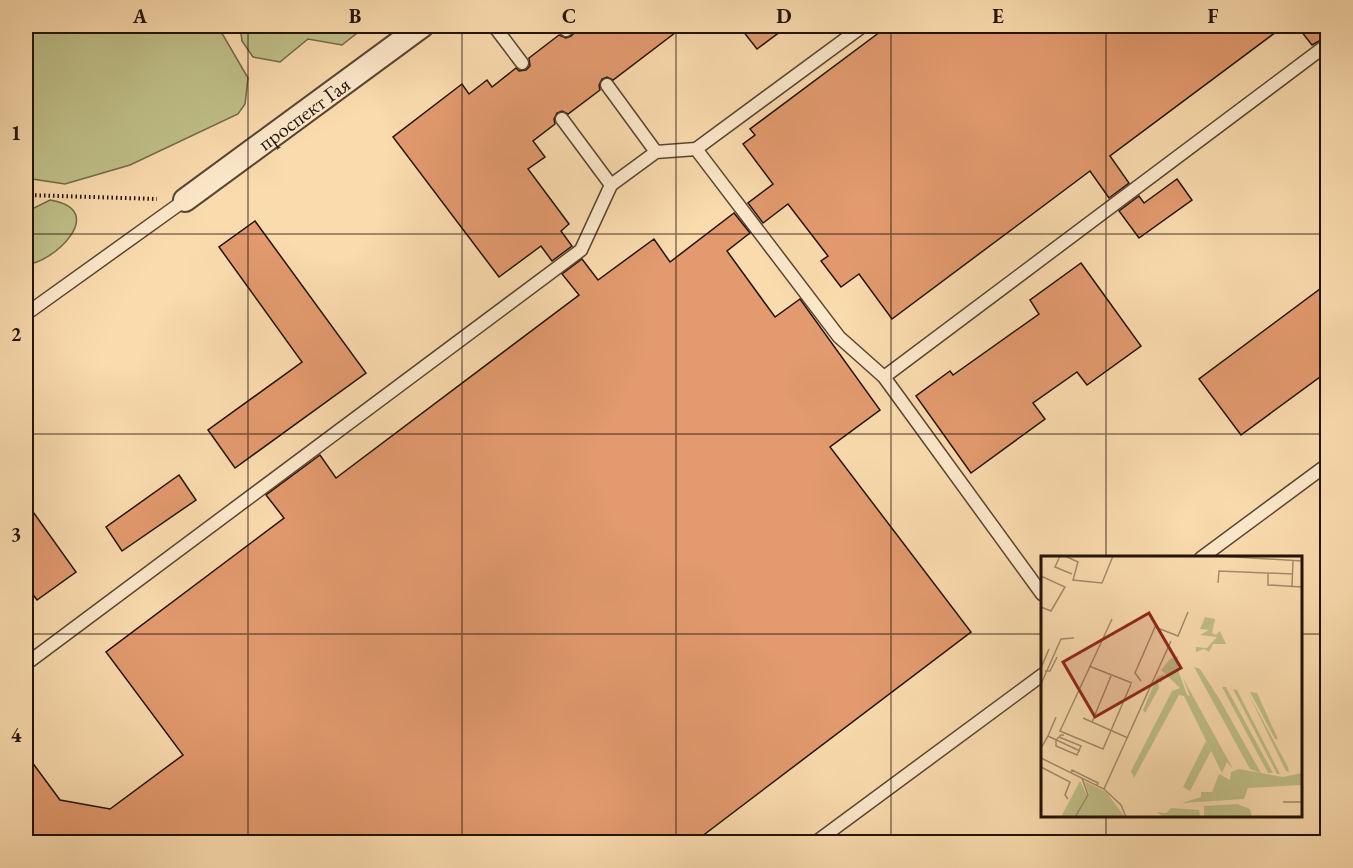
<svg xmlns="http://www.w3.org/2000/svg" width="1353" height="868" font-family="'EB Garamond',serif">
	<rect width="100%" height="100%" fill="#fadbae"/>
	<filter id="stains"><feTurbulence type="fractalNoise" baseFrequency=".00333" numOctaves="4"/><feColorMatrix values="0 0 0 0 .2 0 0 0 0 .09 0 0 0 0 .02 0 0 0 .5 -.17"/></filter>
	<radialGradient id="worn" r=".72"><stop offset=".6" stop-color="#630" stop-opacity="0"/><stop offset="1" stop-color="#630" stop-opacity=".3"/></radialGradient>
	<g fill="#c0c089" stroke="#726a49" stroke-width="1.5">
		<polygon points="26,26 214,26 223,35 248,78 245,104 238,114 130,165 65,184 26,178"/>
		<polygon points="240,26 366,26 342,45 308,39 280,62 253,57 242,41"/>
		<path d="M50,200C111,210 51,265 26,264V212Z"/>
	</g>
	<g fill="#e29a6e" stroke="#231309" stroke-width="1.5">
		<polygon points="573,26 684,26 613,80 607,77 602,79 599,85 600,90 568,114 562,111 557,113 554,119 555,124 533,141 545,157 528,169 569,224 561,231 572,246 552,261 541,246 499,277 393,137 462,84 469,94 487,80 492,87 516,68 519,71 526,70 530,66 529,58 559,35 566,38 571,36 574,33"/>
		<polygon points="739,26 788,26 757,49"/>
		<polygon points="888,26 1284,26 1110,156 1129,183 1109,198 1090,171 892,319 859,274 841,287 821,261 828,256 788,204 763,223 748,203 773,184 743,144 755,135 750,129"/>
		<polygon points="1297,26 1328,26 1328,36 1312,45"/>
		<polygon points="1177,179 1192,200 1139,238 1119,211 1139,196 1144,203"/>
		<polygon points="734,213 750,233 727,251 775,317 800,299 880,410 830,447 971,632 693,843 26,843 26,754 60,800 110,809 183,755 106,652 284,518 266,495 320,455 336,478 579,295 562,274 582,259 598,280 654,239 670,262"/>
		<polygon points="255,221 366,373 235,468 208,430 302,362 219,247"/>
		<polygon points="1081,263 1141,346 1087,385 1077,372 1033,403 1045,419 971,473 916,396 950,371 953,375 1039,314 1030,300"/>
		<polygon points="1328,283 1328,371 1241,435 1199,379"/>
		<polygon points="179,475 196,500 122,551 106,527"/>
		<polygon points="26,502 76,572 37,600 26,585"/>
	</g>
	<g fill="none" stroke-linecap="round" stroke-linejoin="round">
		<defs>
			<g id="lane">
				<polyline points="494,26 522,63"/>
				<polyline points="563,26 566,30"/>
				<polyline points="607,85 656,152"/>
				<polyline points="696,149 863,26"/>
				<polyline points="611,185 656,152 696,149 839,337 884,377 1042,594"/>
				<polyline points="26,314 185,200"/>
				<polyline points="884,377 1328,44"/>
				<polyline points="1201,558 1328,464"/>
				<polyline points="26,664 581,250 611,185 562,119"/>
				<polyline points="816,842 1042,675"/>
			</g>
			<g id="street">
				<path id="s1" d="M185,200L422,26"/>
			</g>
		</defs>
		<use href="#lane" stroke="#594532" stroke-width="15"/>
		<use href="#street" stroke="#594532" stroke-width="26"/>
		<polyline stroke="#231309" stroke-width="4" stroke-dasharray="1.5 3" stroke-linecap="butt" points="26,195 157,199"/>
		<use href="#lane" stroke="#fce8ca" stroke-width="12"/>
		<use href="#street" stroke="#fce8ca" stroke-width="22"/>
	</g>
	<path fill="none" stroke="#231309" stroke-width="1.5" stroke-opacity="0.55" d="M248,26V842M462,26V842M676,26V842M891,26V842M1106,26V558M26,234H1328M26,434H1328M26,634H1042M1300,634H1328M1106,816V842"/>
	<g text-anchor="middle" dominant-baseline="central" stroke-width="6" stroke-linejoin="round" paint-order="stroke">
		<g font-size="21" fill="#231309" stroke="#fce8ca">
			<text stroke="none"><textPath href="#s1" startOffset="147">проспект Гая</textPath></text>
		</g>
	</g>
	<g transform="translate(1041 556)">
		<rect width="261" height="261" fill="#fadbae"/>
		<path d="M164,61L174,63L171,77L175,79L179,75L185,88H172L168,96L163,93L155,96V91L166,92L176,81L159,79L168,74L159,73ZM137,100V114L146,139L149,140L142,122L192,213L186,206L181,217L143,140L138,139L93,222L90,215L131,135L139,132L120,114L129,103ZM153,111L159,113L179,144L220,217L209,213ZM123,118L120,127L117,124L118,132L104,157L102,154L116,121ZM181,131H185L232,217H227ZM192,133L196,134L239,218H236ZM206,135L247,211L248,216L245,215ZM209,136L216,137L237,183H234ZM165,185L170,195L149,235L142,231ZM198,213L242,221L261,217V229L207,232L203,243L141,247L160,241V236H171L178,218L189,224L190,216ZM39,225L46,239L33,261H20ZM43,225L65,236L84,261H34L48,238ZM196,248L209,253L211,261H163V250ZM130,252L158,254L159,261H122L116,256L125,257Z" fill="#c0c089"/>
		<path fill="none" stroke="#a48b6c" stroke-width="1.5" d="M19,0L14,11L31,18M24,0L37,6L32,24L61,27L72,0M177,0L261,5M227,17V29L261,31M0,20L24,31L10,55L0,51M177,27L178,15L252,18M251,30L252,5M71,63L19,175L62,193L90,128M48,110L91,127M0,112L8,93M4,115H9L16,101M100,125L94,117L114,71L137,80L147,56M0,128L20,83L33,82M42,162L87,182M51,166L70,120M7,180L15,161M18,181L40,190L36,199L15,190V184L20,179H23M0,192L7,180L39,195M0,202L63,233L80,249L85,261M0,211L29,226L24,239L27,243M30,217L31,214L57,227L56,230M63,233L130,85M242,246H261M34,261L47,239L41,222"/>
		<path fill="#8f2418" fill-opacity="0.15" stroke="#8f2418" stroke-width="3" d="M108,57L140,112L54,161L22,106Z"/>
		<rect width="261" height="261" fill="none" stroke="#231309" stroke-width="3"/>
	</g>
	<rect width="1353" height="868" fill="none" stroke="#fadbae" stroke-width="66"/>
	<rect x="33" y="33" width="1287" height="802" fill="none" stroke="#231309" stroke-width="2"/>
	<g font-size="20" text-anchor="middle" font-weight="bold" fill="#231309">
		<text x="140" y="23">A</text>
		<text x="355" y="23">B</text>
		<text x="569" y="23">C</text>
		<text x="784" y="23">D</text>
		<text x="998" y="23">E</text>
		<text x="1213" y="23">F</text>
		<text x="16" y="140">1</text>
		<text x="16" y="341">2</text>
		<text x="16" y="541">3</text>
		<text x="16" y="742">4</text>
	</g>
	<rect width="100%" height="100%" filter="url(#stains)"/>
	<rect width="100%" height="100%" fill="url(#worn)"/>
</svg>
